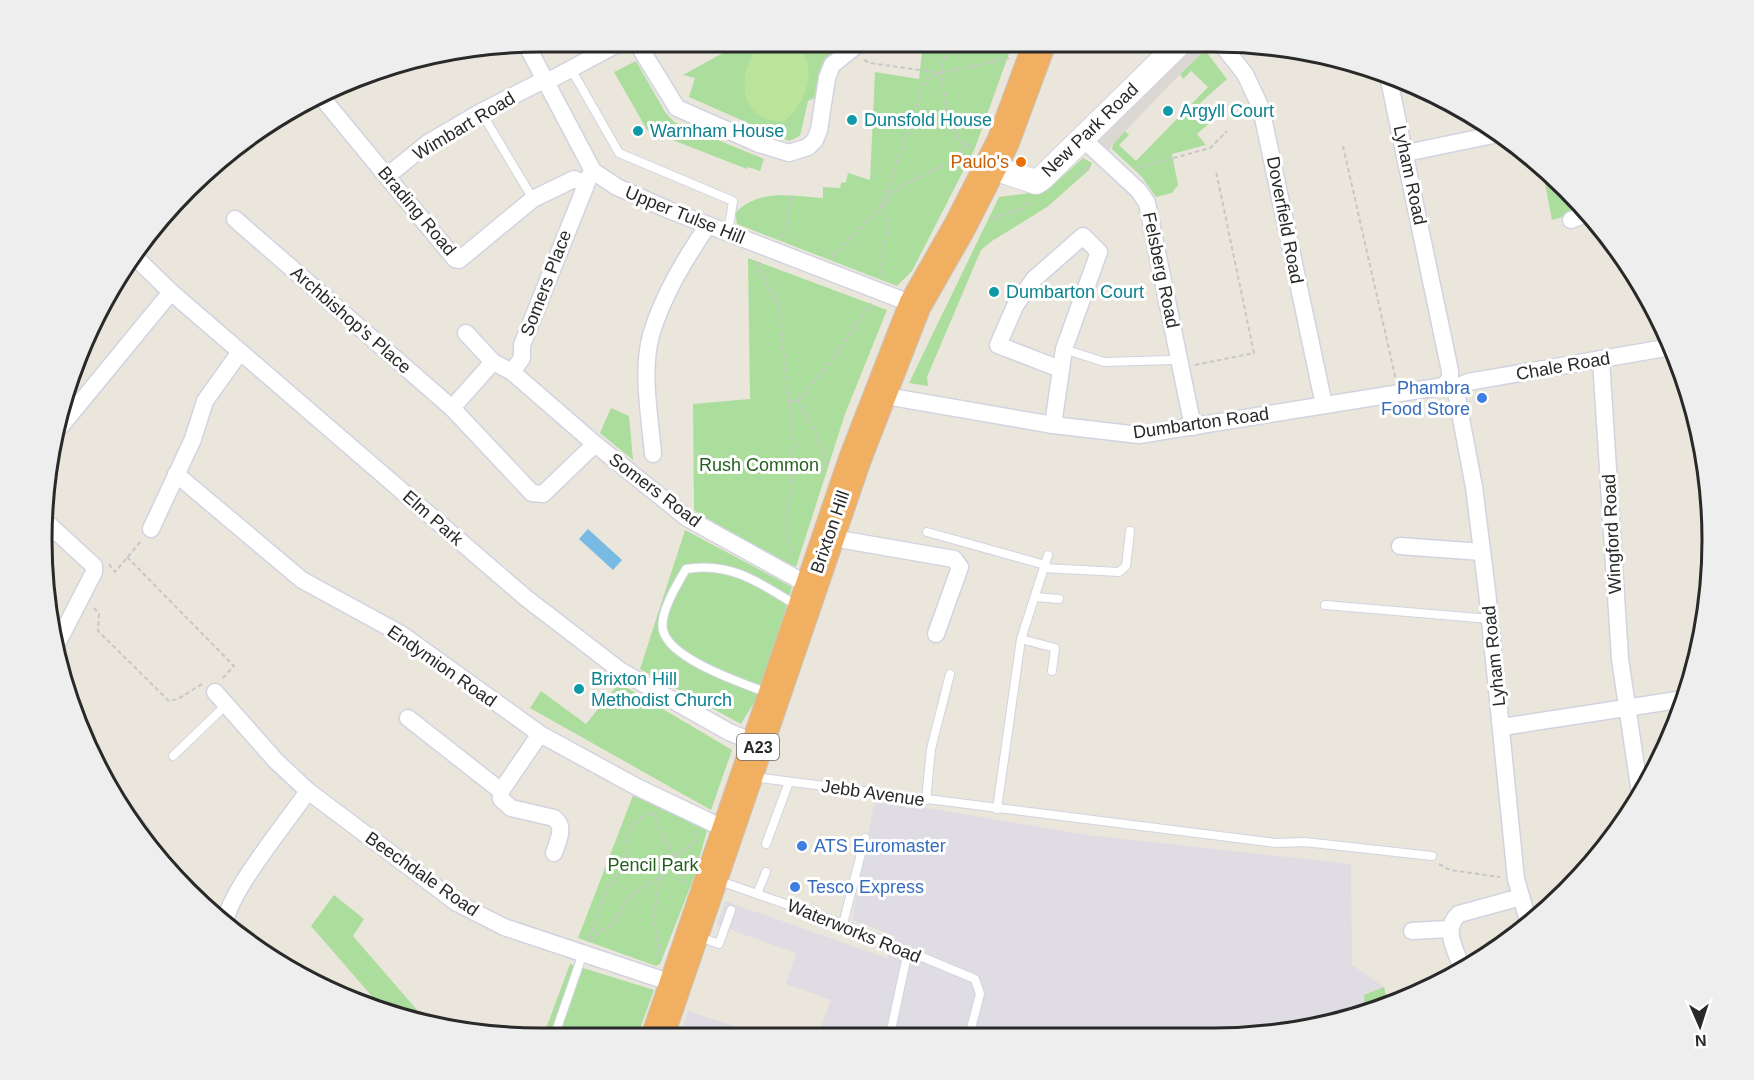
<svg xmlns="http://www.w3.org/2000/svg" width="1754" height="1080" font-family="Arial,sans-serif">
	<rect width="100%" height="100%" fill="#eae6dc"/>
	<g fill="#dfdce3">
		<polygon points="875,799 1087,835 1351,864 1352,965 1384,987 1364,995 1364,1012 1343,1021 1247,1037 818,1035 831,1000 786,984 796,953 717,925 725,901 887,958 895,936 852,920"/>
		<polygon points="688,1011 740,1028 759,1035 680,1035"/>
	</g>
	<g fill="#abdd9d">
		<polygon points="730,43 844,44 818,97 808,101 800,136 789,141 689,97 695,78 683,75 732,48"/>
		<path d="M923,44L1012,45L975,148L912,271L897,286L737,224L735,213C760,188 790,196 823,198V187L840,188L841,183L846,182L848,173L870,180L875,72L919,79Z"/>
		<polygon points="1207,53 1227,79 1200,103 1214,119 1197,134 1206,145 1172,154 1178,185 1172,193 1156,197 1142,177 1112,149 1113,144 1125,131 1129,135 1119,145 1136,161 1208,87 1191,71 1183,79 1180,74 1201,54"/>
		<polygon points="636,61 665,112 674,122 764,159 760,171 748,167 747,169 647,130 614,72"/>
		<polygon points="1083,158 1092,163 1089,170 1047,207 992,241 981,250 927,377 928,386 909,383 999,197 1046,191"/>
		<polygon points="1542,168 1579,203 1576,213 1552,220"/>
		<polygon points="748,258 887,310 845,414 796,567 751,545 694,510 693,404 750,399"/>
		<polygon points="611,408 629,416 633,460 600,433"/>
		<polygon points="685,530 792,587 761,691 741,724 640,669"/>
		<polygon points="619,683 732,750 711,810 530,708 541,691 586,724"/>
		<polygon points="634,793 708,827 694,877 660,964 656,966 578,938"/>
		<polygon points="334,895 364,919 353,936 417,1010 410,1016 383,1009 311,926"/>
		<polygon points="570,964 654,990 638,1034 544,1034"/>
		<polygon points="1384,987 1388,1002 1364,1012 1364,995"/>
	</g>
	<path fill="#bbe399" d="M763,43H793C822,61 806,106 784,121C737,125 734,68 763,43Z"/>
	<polygon fill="#dbd8d3" points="1188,46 1207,46 1210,51 1201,54 1180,74 1113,144 1108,152 1097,141"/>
	<polygon fill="#77bbe4" points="588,529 622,560 613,570 579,539"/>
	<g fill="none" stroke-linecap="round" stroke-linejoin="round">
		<defs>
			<g id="lane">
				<polyline points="571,69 619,153 733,201 728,233"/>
				<polyline points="481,112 533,199"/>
				<polyline points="1064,349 1104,362 1170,360"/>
				<polyline points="927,532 1045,565"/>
				<polyline points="1044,568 1119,572 1126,566 1130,531"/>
				<polyline points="1036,597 1059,599"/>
				<polyline points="1325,605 1490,619"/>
				<polyline points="1021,639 1055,648 1052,671"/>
				<path d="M768,693C742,683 669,659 663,630C659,613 678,583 686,569C731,561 762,584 799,607"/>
				<polyline points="173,756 225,706"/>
				<polyline points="753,777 1276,843 1305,842 1432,856"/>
				<polyline points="926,800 931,749 950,674"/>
				<polyline points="997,809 1021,639 1048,555"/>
				<polyline points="766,844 789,782"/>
				<polyline points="717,880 843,924 975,979 980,994 969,1036"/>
				<polyline points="757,894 766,872"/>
				<polyline points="843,924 865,838"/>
				<polyline points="697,936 719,944 731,910"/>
				<polyline points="555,1034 583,953"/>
				<polyline points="890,1035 908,951"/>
			</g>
			<g id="street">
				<polyline points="637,43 677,108 759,144 789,153 808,147 815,140 819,130 827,78 832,65 858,44"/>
				<polyline points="526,44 593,171 617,187 669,210 915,305"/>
				<polyline points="1223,46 1245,74 1261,108 1324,405"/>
				<polyline points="323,99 455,259 459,260 533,199 574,179 584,183"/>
				<polyline points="1083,139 1139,191 1147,203 1193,427"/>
				<polyline points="1406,153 1498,134"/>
				<polyline points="387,176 428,143 481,112 544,80 554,78 621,42"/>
				<polyline points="235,219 452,408 532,493 543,494 595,444"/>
				<polyline points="1571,220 1589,213"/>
				<polyline points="133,255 171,292 526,598 621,671 729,732 759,744"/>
				<polyline points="466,333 493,362 512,372 522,358 522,345 590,175"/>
				<polyline points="1601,359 1620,659 1640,793"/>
				<polyline points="512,372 595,444 687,518 812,587"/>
				<polyline points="880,395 1053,425 1139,435 1444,386 1450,378 1450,371 1388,75"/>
				<polyline points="452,408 493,362"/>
				<polyline points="1053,425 1064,349 1099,252 1083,236 1034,279 1015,306 998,345 1060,369"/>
				<polyline points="61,426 171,292"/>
				<path d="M653,454C650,417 641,372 651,335C663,295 685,259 708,225"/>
				<polyline points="176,474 302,580 401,634 540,734 637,787 727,830"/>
				<polyline points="45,521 94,566 94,572 59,640"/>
				<polyline points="151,529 193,439 205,401 240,352"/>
				<polyline points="827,537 954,559 960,567 936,634"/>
				<polyline points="1400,546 1482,552"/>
				<polyline points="215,692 276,761 308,791 457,903 504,927 675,984"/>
				<polyline points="408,718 501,791"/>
				<polyline points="1502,727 1684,699"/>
				<path d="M540,734L501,791V799L511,808L554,818C566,827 558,840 554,853"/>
				<polyline points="121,806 142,834"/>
				<path d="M225,922C231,889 287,822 308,791"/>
				<polyline points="1529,924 1516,879 1487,591 1474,487 1456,392 1461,385 1468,382 1671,347"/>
				<polyline points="1412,931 1449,929"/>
				<path d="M1463,971C1457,952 1441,929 1459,914L1521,897"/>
			</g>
			<polyline id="secondary" points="991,167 1036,182 1042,178 1177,46"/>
			<polyline id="highway" points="658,1035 855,459 915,305 959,228 1003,142 1039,45"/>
		</defs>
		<use href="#lane" stroke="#d2d3e1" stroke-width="10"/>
		<use href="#street" stroke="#d2d3e1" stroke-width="19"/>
		<use href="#secondary" stroke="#d2d3e1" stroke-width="26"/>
		<use href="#highway" stroke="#c7c7c7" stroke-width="34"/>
		<g stroke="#c7c7c7" stroke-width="2" stroke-dasharray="4.5 3" stroke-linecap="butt">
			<path d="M864,60L870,63L941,73C945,97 945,128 966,144"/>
			<polyline points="941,73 1009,58"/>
			<polyline points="1343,146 1396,380"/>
			<polyline points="1137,168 1210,148 1227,131"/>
			<polyline points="1073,177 1091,166"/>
			<polyline points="991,219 1022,209 1032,201"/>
			<polyline points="782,237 788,228 790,196"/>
			<polyline points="832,257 898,188 950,162 967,144 974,147"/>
			<polyline points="760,262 758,268 778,303 794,446 787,525 791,558"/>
			<path d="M880,274L887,230L883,202L918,102C922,85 924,78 941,73L947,44"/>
			<polyline points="1195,365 1254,353 1216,171"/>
			<polyline points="789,401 798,401 814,429 829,466"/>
			<polyline points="798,401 830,362 871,303"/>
			<polyline points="127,557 234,666 221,680"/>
			<polyline points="109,564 115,572 142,540"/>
			<polyline points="94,608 99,614 98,631 169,701 178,699 202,684"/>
			<polyline points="652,812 686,882"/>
			<polyline points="1439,864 1450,870 1500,877"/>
			<polyline points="589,939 607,888 628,861 626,836 639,819 653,812"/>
			<polyline points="590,940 612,924 629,898 660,876"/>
			<path d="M659,956C660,945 655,934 655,923C654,889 664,859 695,843L698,832"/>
		</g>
		<use href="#lane" stroke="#fff" stroke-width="8"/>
		<use href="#street" stroke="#fff" stroke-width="16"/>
		<use href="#secondary" stroke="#fff" stroke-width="24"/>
		<use href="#highway" stroke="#f1af61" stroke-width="32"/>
	</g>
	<g fill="#0f9aa8" stroke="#fff" stroke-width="2">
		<circle cx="1168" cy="111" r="6"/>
		<circle cx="852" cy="120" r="6"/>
		<circle cx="638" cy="131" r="6"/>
		<circle cx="994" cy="292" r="6"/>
		<circle cx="579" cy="689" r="6"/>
	</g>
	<circle fill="#e8710a" stroke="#fff" stroke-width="2" cx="1021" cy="162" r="6"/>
	<g fill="#3f7fe0" stroke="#fff" stroke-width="2">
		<circle cx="1482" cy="398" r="6"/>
		<circle cx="802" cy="846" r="6"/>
		<circle cx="795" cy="887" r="6"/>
	</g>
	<g text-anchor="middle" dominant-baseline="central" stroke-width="6" stroke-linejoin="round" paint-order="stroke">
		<rect fill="#fff" stroke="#696969" stroke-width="1.5" x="737" y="734" width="42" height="26" rx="4.5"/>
		<g font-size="16" font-weight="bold" fill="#292929">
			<text x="758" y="747">A23</text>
		</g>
		<g font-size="18" fill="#0d838f" stroke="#fff" text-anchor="start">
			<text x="1180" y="111">Argyll Court</text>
			<text x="864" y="120">Dunsfold House</text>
			<text x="650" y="131">Warnham House</text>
			<text x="1006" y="292">Dumbarton Court</text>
			<text x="591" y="679">Brixton Hill<tspan x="591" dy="21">Methodist Church</tspan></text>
		</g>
		<g font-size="18" fill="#292929" stroke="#fff">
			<text transform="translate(464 126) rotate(-31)">Wimbart Road</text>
			<text transform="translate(1090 130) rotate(-44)">New Park Road</text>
			<text transform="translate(1410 175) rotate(78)">Lyham Road</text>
			<text transform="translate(417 211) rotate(50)">Brading Road</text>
			<text transform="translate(685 215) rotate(22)">Upper Tulse Hill</text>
			<text transform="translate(1285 220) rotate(79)">Doverfield Road</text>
			<text transform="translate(1161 270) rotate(78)">Felsberg Road</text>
			<text transform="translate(546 283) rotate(-69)">Somers Place</text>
			<text transform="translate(351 320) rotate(41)">Archbishop's Place</text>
			<text transform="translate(1563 366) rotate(-10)">Chale Road</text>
			<text transform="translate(1201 423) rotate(-8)">Dumbarton Road</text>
			<text transform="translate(655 490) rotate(37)">Somers Road</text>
			<text transform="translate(433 518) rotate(41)">Elm Park</text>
			<text transform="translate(830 532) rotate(-71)">Brixton Hill</text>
			<text transform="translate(1612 534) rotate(-93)">Wingford Road</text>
			<text transform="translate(1494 656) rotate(-96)">Lyham Road</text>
			<text transform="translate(442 666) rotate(35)">Endymion Road</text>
			<text transform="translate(873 793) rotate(8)">Jebb Avenue</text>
			<text transform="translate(422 874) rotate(35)">Beechdale Road</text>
			<text transform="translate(854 931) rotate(22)">Waterworks Road</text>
		</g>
		<g font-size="18" fill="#c56008" stroke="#fff" text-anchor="end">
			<text x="1009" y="162">Paulo's</text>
		</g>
		<g font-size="18" fill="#366cbe" stroke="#fff" text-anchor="start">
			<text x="1470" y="388" text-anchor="end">Phambra<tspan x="1470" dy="21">Food Store</tspan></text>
			<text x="814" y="846">ATS Euromaster</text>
			<text x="807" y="887">Tesco Express</text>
		</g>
		<g font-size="18" fill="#266020" stroke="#fff">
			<text x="759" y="465">Rush Common</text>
			<text x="653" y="865">Pencil Park</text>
		</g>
	</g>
	<path d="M0 0H1754V1080H0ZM540 52H1214A488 488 0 0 1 1702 540V540A488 488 0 0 1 1214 1028H540A488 488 0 0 1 52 540V540A488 488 0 0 1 540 52Z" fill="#eee" fill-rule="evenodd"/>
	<path fill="none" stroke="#292929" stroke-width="3" d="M540 52H1214A488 488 0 0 1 1702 540V540A488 488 0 0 1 1214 1028H540A488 488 0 0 1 52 540V540A488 488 0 0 1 540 52Z"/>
	<g transform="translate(1700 1026) rotate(177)" stroke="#ffffff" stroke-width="4.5" paint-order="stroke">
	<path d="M0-4.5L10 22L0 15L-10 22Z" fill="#292929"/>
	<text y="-9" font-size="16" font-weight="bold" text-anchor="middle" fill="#292929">N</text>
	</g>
</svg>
